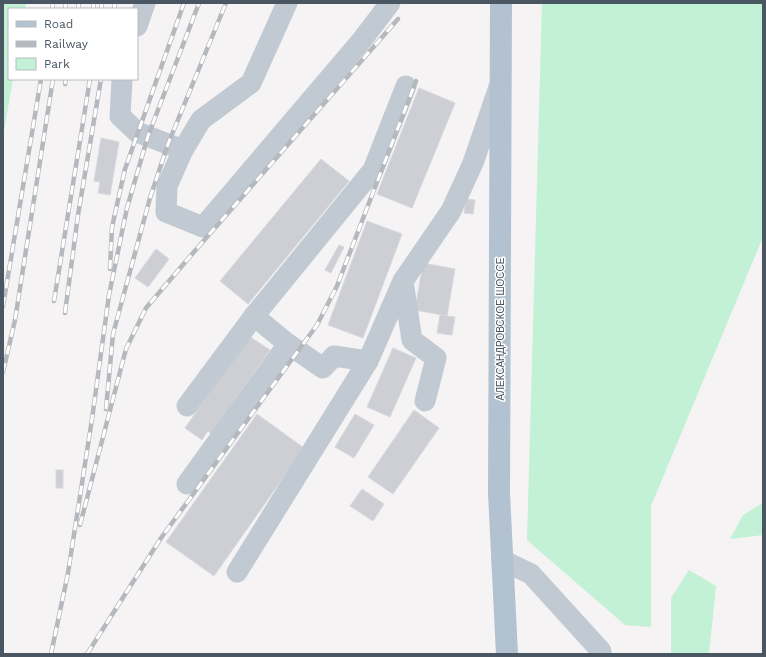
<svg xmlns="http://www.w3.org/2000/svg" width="766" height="657" font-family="'Work Sans',sans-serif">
	<rect width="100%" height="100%" fill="#f5f3f3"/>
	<g fill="#c3f1d5">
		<polygon points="3,3 26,3 25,9 9,9 9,79 13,79 3,137"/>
		<polygon points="542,3 763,3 763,237 651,506 651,627 625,625 527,540"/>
		<polygon points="763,503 763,535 730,539 743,515"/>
		<polygon points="689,570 716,586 709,654 671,654 671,598"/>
	</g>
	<g fill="#cdcfd5" stroke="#d7d9de">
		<polygon points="419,88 455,103 412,208 377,194"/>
		<polygon points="101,138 119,142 110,195 98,193 100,182 94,181"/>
		<polygon points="321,159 349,181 248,304 220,281"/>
		<polygon points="466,199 475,200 473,214 464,213"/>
		<polygon points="367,221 402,234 363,338 328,325"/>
		<polygon points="339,245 344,247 331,273 325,270"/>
		<polygon points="156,249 169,259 148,287 135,278"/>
		<polygon points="423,263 455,269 447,316 415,310"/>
		<polygon points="440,315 455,317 452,335 437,333"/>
		<polygon points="249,336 270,350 211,434 208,431 202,440 185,428"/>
		<polygon points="393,348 416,358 390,417 367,407"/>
		<polygon points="414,410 439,428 393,494 368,477"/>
		<polygon points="257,414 304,448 214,576 166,542"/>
		<polygon points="355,414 374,425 354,458 335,447"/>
		<rect x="56" y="470" width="7" height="18"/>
		<polygon points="362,489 384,504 373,521 350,506"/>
	</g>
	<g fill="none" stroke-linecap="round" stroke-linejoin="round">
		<g stroke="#c1cad2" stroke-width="21">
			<polyline points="287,3 251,83 201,120 183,150 167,186 166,212 203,227 362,40 390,3"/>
			<polyline points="137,26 145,3"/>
			<polyline points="122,79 120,116 137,132 183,150"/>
			<polyline points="403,281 412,340 436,358 425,401"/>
			<polyline points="288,344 254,316 373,170 406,86"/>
			<polyline points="187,406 254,316"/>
			<polyline points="187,484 288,344 323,368 334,356 368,361"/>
			<polyline points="502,560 531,574 601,651 601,654"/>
			<polyline points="237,572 368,361 403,281 451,211 473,163 499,87"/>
		</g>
		<polyline stroke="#b3c2d1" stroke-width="22" points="501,3 499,493 507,654"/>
		<defs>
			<g id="rail">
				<polyline points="52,9 53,3"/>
				<polyline points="65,9 66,3"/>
				<polyline points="78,9 79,3"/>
				<polyline points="93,9 94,3"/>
				<polyline points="101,9 102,3"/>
				<polyline points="114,9 115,3"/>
				<polyline points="65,84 66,79"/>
				<polyline points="110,269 112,227 125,169 184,3"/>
				<polyline points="54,301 90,79"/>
				<polyline points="3,306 41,79"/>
				<polyline points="65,313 78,215 101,79"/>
				<polyline points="3,372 15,320 53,79"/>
				<polyline points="106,409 113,334 150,198 168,144 226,3"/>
				<polyline points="80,525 126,349 146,308 193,253 398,19"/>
				<polyline points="51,654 68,573 92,419 109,295 127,208 148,136 199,3"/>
				<polyline points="87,654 161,538 317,325 337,286 416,81"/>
			</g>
		</defs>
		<use href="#rail" stroke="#b5b8bd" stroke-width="4.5"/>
		<use href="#rail" stroke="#fff" stroke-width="3" stroke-dasharray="9" stroke-linecap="butt"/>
	</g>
	<g text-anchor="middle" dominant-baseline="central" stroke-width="3" stroke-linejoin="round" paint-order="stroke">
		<g font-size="10" fill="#4a5661" stroke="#fff">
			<text transform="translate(500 329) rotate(-90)">АЛЕКСАНДРОВСКОЕ ШОССЕ</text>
		</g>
	</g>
	<rect width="766" height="657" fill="none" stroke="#4a5661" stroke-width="8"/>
	<rect x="8" y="8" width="130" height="72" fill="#ffffff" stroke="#b7bbc0"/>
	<rect x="16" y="21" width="20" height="6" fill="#b3c2d1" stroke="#b7bbc0"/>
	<text x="44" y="28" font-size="12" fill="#4a5661">Road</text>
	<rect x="16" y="41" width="20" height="6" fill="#b5b8bd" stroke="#b7bbc0"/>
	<text x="44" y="48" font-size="12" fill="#4a5661">Railway</text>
	<rect x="16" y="58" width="20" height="12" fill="#c3f1d5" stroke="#b7bbc0"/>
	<text x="44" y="68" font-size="12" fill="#4a5661">Park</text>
</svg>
